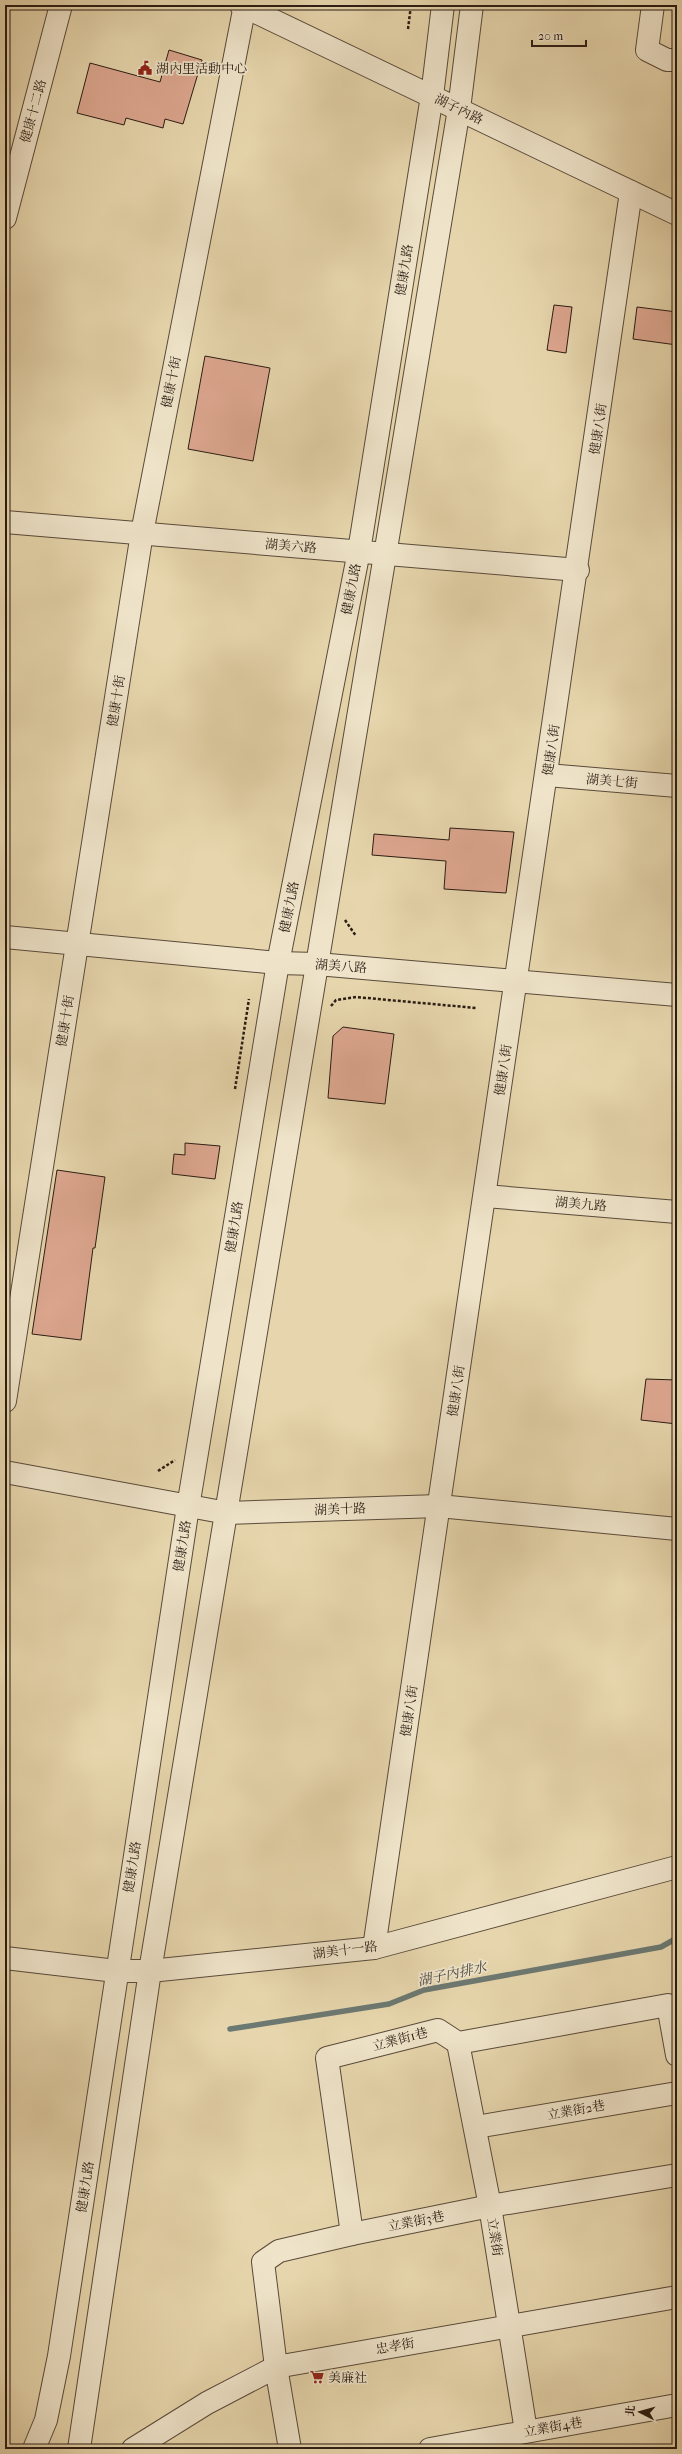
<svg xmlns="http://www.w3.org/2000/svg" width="682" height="2454" font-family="'IM FELL French Canon','Noto Serif TC',serif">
	<rect width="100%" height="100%" fill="#e7d6ad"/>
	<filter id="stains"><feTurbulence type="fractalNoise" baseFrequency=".005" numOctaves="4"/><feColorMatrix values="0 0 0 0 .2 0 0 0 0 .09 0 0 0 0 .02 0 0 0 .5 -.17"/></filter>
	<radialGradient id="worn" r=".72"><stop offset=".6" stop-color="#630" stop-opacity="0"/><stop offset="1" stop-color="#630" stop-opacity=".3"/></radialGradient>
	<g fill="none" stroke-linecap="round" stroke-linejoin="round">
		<polyline stroke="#6c7972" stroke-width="5.5" points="230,2029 389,2004 424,1990 661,1947 677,1938"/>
	</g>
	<g fill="#dda790" stroke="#2a1c13">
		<polygon points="169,50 202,60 183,124 165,119 163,128 126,118 124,125 77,113 90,63 160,82"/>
		<polygon points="554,305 572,307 566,353 547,350"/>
		<polygon points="637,307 677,312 677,345 633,339"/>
		<polygon points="205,356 270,368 253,461 188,449"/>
		<polygon points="450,828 514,832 506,893 444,889 446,861 372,855 374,834 449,840"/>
		<polygon points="343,1027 394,1034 385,1104 328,1098 333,1036"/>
		<polygon points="185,1143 220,1146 215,1179 172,1174 174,1154 185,1155"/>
		<polygon points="57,1170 105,1177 95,1248 93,1248 81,1340 32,1334"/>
		<polygon points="646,1379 677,1380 677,1424 641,1420"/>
	</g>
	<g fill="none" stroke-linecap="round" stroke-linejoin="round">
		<defs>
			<g id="minor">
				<polyline points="241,5 677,214"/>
				<polyline points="653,5 647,50 667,60 677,60"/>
				<polyline points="5,218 61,5"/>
				<polyline points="5,522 578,570"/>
				<polyline points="547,775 677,786"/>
				<polyline points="5,937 278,963 317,964 677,995"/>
				<polyline points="485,1196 677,1212"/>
				<polyline points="5,1401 142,533 245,5"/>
				<polyline points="5,1472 227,1513 439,1506 677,1529"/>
				<polyline points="374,1948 631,192"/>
				<polyline points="5,1958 116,1971 150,1971 374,1948 677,1867"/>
				<polyline points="458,2043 490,2206 526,2431"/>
				<polyline points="476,2127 677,2093"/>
				<polyline points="352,2234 327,2058 438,2030 458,2043 668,2005 677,2055"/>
				<polyline points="34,2449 46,2420 59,2356 188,1507 278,963 359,551 432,96 443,5"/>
				<polyline points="79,2449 150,1971 459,109 472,5"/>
				<polyline points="133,2449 207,2403 276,2367 677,2297"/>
				<polyline points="290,2449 276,2367 263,2262 279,2251 352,2234 490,2206 677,2175"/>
				<polyline points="430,2449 677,2405"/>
			</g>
		</defs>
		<use href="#minor" stroke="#594a3a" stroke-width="24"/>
		<g stroke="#2a1c13" stroke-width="2.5" stroke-dasharray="3 2" stroke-linecap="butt">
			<polyline points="408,29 411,5"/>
			<polyline points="345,920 356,936"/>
			<polyline points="331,1006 336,1000 356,997 476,1008"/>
			<polyline points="235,1089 249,999"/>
			<polyline points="158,1471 175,1460"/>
		</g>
		<use href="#minor" stroke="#efe4ca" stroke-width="22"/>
	</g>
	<defs>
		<symbol id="civic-bare" viewBox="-9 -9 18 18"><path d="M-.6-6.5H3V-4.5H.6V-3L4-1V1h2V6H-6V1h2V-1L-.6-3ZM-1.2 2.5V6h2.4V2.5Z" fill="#8f2418" stroke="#efe4ca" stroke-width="2.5" paint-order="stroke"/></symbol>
		<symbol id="supermarket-bare" viewBox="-9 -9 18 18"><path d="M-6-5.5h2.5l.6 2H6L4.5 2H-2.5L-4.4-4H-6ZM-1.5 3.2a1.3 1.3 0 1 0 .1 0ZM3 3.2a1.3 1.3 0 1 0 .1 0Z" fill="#8f2418" stroke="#efe4ca" stroke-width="2.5" paint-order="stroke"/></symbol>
	</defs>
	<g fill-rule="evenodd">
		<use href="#civic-bare" x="135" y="58" width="20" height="20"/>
		<use href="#supermarket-bare" x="307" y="2367" width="20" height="20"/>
	</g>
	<g text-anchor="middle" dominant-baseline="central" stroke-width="3.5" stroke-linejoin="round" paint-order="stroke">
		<g font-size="13" fill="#2a1c13" stroke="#efe4ca" text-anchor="start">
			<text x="156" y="68">湖內里活動中心</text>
			<text x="328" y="2377">美廉社</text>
		</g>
		<g font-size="13" fill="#2a1c13" stroke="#efe4ca">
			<text transform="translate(459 109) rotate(26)">湖子內路</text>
			<text transform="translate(33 111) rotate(-75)">健康十二路</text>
			<text transform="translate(404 270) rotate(-81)">健康九路</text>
			<text transform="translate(171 382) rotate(-79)">健康十街</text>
			<text transform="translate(598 429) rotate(-82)">健康八街</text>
			<text transform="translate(291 546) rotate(5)">湖美六路</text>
			<text transform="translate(351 589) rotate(-79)">健康九路</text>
			<text transform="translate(116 701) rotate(-81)">健康十街</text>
			<text transform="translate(551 750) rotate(-82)">健康八街</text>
			<text transform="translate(612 781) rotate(5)">湖美七街</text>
			<text transform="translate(289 907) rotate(-79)">健康九路</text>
			<text transform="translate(341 966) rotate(4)">湖美八路</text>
			<text transform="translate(65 1021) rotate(-81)">健康十街</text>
			<text transform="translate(503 1070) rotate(-82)">健康八街</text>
			<text transform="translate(581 1204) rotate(5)">湖美九路</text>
			<text transform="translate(234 1227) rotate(-81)">健康九路</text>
			<text transform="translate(456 1391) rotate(-82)">健康八街</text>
			<text transform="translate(340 1509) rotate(-2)">湖美十路</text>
			<text transform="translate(182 1546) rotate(-81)">健康九路</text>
			<text transform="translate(409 1711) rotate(-82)">健康八街</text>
			<text transform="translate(132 1867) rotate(-81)">健康九路</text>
			<text transform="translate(345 1950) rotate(-7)">湖美十一路</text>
			<text transform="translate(400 2039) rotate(-15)">立業街1巷</text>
			<text transform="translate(576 2110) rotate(-10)">立業街2巷</text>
			<text transform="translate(85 2187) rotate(-81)">健康九路</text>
			<text transform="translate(416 2221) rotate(-11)">立業街3巷</text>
			<text transform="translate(495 2237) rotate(81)">立業街</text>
			<text transform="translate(395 2346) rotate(-10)">忠孝街</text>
			<text transform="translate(553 2427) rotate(-10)">立業街4巷</text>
		</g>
		<g font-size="14" font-style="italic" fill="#4b4a43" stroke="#efe4ca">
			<text transform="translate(452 1974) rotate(-12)">湖子內排水</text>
		</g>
	</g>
	<rect width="682" height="2454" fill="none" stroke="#e7d6ad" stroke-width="20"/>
	<rect x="6" y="6" width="670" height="2442" fill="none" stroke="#2a1c13" stroke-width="2"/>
	<rect x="10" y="10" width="662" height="2434" fill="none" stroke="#2a1c13"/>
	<g transform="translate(640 2412) rotate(276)" stroke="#efe4ca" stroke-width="3" paint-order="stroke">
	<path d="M0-3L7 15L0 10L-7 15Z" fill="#2a1c13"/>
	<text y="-6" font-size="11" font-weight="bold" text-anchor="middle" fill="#2a1c13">北</text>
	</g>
	<path d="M532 40v6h54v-6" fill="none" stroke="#2a1c13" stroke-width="2"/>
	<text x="538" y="40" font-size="12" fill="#2a1c13" stroke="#efe4ca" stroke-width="3" paint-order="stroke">20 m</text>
	<rect width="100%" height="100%" filter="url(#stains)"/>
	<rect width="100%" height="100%" fill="url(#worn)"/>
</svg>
